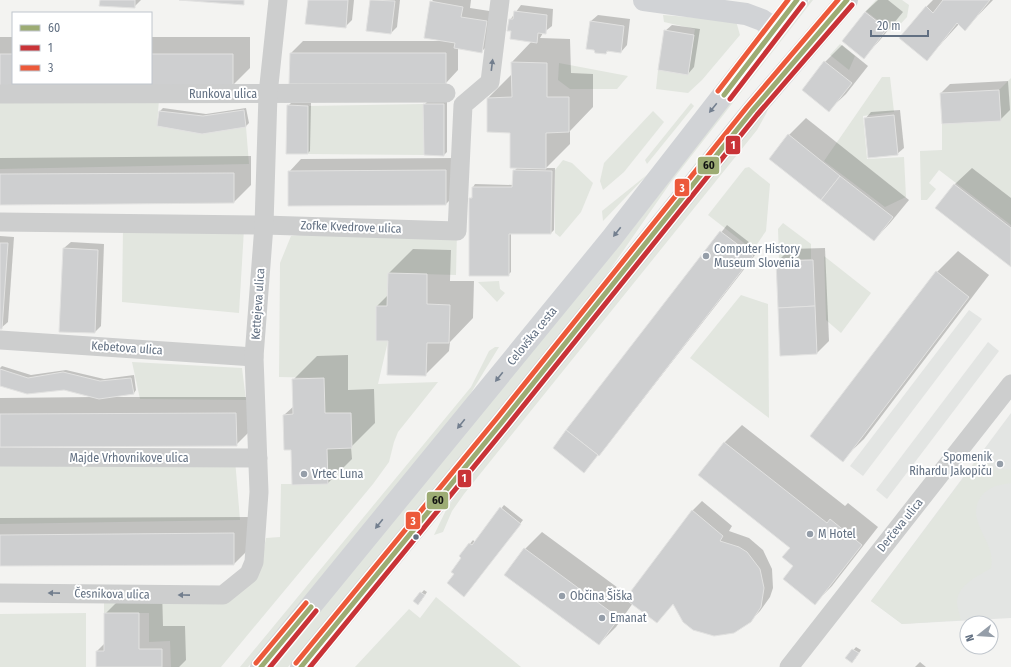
<svg xmlns="http://www.w3.org/2000/svg" width="1011" height="667" font-family="'Fira Sans Condensed',sans-serif">
	<rect width="100%" height="100%" fill="#f3f3f1"/>
	<g fill="#e3e5e3">
		<polygon points="969,310 982,319 863,476 850,466"/>
		<polygon points="988,342 999,351 887,499 876,490"/>
		<polygon points="1011,413 1011,618 902,624 871,601"/>
	</g>
	<g fill="#e2e6df">
		<polygon points="810,0 813,0 671,182 593,294 288,667 274,667 630,232"/>
		<polygon points="876,0 902,0 909,5 907,17 893,32 866,11"/>
		<polygon points="663,15 736,21 740,35 702,80 688,93 656,89 658,70 694,35 695,29 664,22"/>
		<polygon points="840,44 855,56 849,70 830,55"/>
		<polygon points="559,63 628,76 617,89 570,89 558,80"/>
		<polygon points="882,77 890,77 894,112 863,116 867,159 904,157 906,197 885,207 824,161"/>
		<polygon points="1011,78 1011,225 939,170 929,183 936,189 927,200 921,200 920,151 942,150 942,124 1001,120 999,90"/>
		<polygon points="159,99 157,126 202,134 246,127 249,164 0,169 0,100"/>
		<polygon points="691,103 694,106 647,164 645,160"/>
		<polygon points="423,104 424,155 308,154 308,106"/>
		<polygon points="770,104 766,114 757,130 464,494 452,511 443,532 434,535 447,508 460,490"/>
		<polygon points="653,111 664,122 624,172 603,190 600,181 604,163"/>
		<polygon points="563,160 572,163 593,183 581,212 560,237 555,233 555,170"/>
		<polygon points="749,167 770,184 766,231 753,250 708,215 745,168"/>
		<polygon points="648,174 603,221 602,211"/>
		<polygon points="783,223 811,244 811,259 779,260 778,229"/>
		<polygon points="365,228 457,231 456,275 388,273 387,306 376,306 376,341 388,341 378,384 438,382 398,432 394,442 389,462 373,484 221,667 171,667 170,641 149,642 149,613 104,613 104,601 227,602 259,572 266,538 280,537 281,484 328,484 327,449 352,448 351,413 325,413 323,378 279,377 280,263 291,236"/>
		<polygon points="123,229 244,229 239,313 122,302"/>
		<polygon points="824,256 871,293 841,333 826,320"/>
		<polygon points="499,281 500,289 505,293 497,302 478,282"/>
		<polygon points="741,295 768,304 769,418 690,358"/>
		<polygon points="495,347 499,347 466,401 248,667 240,667 471,387 489,351"/>
		<polygon points="132,362 242,368 246,400 140,399"/>
		<polygon points="0,457 235,459 240,520 0,524"/>
		<path d="M979,457L996,470L1011,469V483C998,485 986,487 979,500C967,524 997,543 991,568C979,576 958,584 957,602C957,608 960,614 961,620L902,624L871,601Z"/>
		<polygon points="436,597 521,667 355,667 409,609 420,618"/>
		<polygon points="86,613 86,667 0,667 0,614"/>
	</g>
	<g fill="#0003">
		<polygon points="101,0 141,0 134,7"/>
		<polygon points="309,0 354,0 352,20 345,27"/>
		<polygon points="371,0 400,0 397,27 391,33 368,30"/>
		<polygon points="433,0 471,0 470,8 496,12 491,42 481,52 458,48 458,70 446,83 291,53 303,41 440,41 431,2"/>
		<polygon points="878,0 888,0 903,12 880,40 864,57 843,41 865,12"/>
		<polygon points="933,0 993,0 965,29 959,24 927,59 926,7"/>
		<polygon points="521,5 553,9 552,26 543,33 540,38 570,39 571,73 593,74 593,107 570,131 570,144 546,168 555,168 554,230 551,233 511,233 511,272 508,275 470,199 473,196 473,187 475,184 513,185 514,171 517,168 511,132 488,98 512,74 512,62 532,41 512,30 510,20"/>
		<polygon points="598,15 630,19 627,45 621,52 609,50 606,53 587,48 591,21"/>
		<polygon points="672,25 700,29 694,67 688,74 665,31"/>
		<polygon points="0,37 13,37 13,83 151,83 151,37 250,37 250,68 233,85 0,85"/>
		<polygon points="842,45 868,66 846,94 829,110 825,62"/>
		<polygon points="1008,81 1010,110 1000,120 941,93 950,84"/>
		<polygon points="427,102 447,102 447,152 444,155 424,105"/>
		<polygon points="291,103 311,103 310,151 307,154 288,106"/>
		<polygon points="163,108 206,114 246,108 249,123 246,126 160,111"/>
		<polygon points="900,110 904,148 897,154 865,119 871,112"/>
		<polygon points="806,118 909,200 890,223 874,240 789,135"/>
		<polygon points="251,156 251,185 234,202 0,204 0,158"/>
		<polygon points="458,158 458,192 446,204 289,172 301,159"/>
		<polygon points="972,168 1011,198 1011,266 936,208 955,184"/>
		<polygon points="727,225 759,250 605,448 567,431"/>
		<polygon points="0,236 14,237 8,322 1,328 0,328"/>
		<polygon points="71,242 104,244 101,326 95,332 64,248"/>
		<polygon points="825,248 829,341 817,353 777,262 790,249"/>
		<polygon points="413,249 451,250 450,281 474,281 473,318 450,342 449,351 425,375 389,340 377,306 388,295 389,273"/>
		<polygon points="958,251 989,275 864,439 842,460 937,272"/>
		<polygon points="348,355 348,390 374,389 375,423 351,447 352,459 328,483 292,449 284,415 294,406 293,380 317,356"/>
		<polygon points="2,366 31,375 66,370 104,379 134,375 136,390 134,393 113,397 253,397 253,428 236,445 0,446 0,398 94,397 65,389 0,385 0,368"/>
		<polygon points="742,425 845,506 848,503 878,527 832,586 815,603 791,547 699,475 725,442"/>
		<polygon points="702,501 732,526 729,531 749,538 763,550 772,569 773,588 770,597 760,611 750,621 734,632 723,635 705,633 674,603 657,621 633,603 616,627 599,644 506,575 525,549 542,532 629,596 692,511"/>
		<polygon points="504,505 523,520 467,593 455,574 463,558 460,556 473,540 475,542"/>
		<polygon points="250,517 251,547 234,564 0,565 0,518"/>
		<polygon points="162,589 163,626 185,626 186,660 179,667 97,667 97,651 105,643 105,614 129,590"/>
		<polygon points="424,590 427,592 421,601 415,601"/>
		<polygon points="856,647 861,650 855,659 847,658"/>
		<polygon points="920,662 926,667 915,667"/>
	</g>
	<g fill="#cecfd0" stroke="#e2e2e1">
		<polygon points="100,0 135,0 135,8 99,6"/>
		<polygon points="179,0 244,0 244,5"/>
		<polygon points="308,0 348,0 346,28 305,24"/>
		<polygon points="370,0 395,1 391,34 366,31"/>
		<polygon points="943,0 990,0 965,31 957,23 927,61 899,38 926,6 933,13"/>
		<polygon points="430,1 463,7 461,17 487,21 482,53 454,48 455,43 424,38"/>
		<polygon points="514,11 547,15 546,34 538,33 537,43 510,39 511,31 507,31 509,19 513,19"/>
		<polygon points="865,12 887,29 864,59 842,41"/>
		<polygon points="590,21 624,26 621,53 607,51 606,54 595,53 594,50 586,49"/>
		<polygon points="664,30 694,35 688,75 658,70"/>
		<polygon points="290,53 446,53 446,84 289,84"/>
		<polygon points="0,54 13,54 13,83 151,83 151,54 233,54 233,86 0,86"/>
		<polygon points="824,61 852,83 829,112 802,90"/>
		<polygon points="511,62 547,63 547,97 569,97 569,132 546,133 546,169 510,168 510,133 487,132 487,98 512,97"/>
		<polygon points="999,90 1001,121 942,124 940,93"/>
		<polygon points="423,104 444,104 444,156 424,155"/>
		<polygon points="287,105 308,106 308,154 286,154"/>
		<polygon points="244,110 246,127 202,134 157,126 159,111 203,116"/>
		<polygon points="894,115 898,155 868,158 864,118"/>
		<polygon points="788,134 840,176 821,200 769,159"/>
		<polygon points="446,170 446,205 288,206 288,171"/>
		<polygon points="513,170 552,171 551,234 509,234 509,276 469,276 469,198 472,198 472,187 512,187"/>
		<polygon points="234,173 234,203 0,205 0,174"/>
		<polygon points="840,176 893,217 874,241 821,200"/>
		<polygon points="954,184 1011,228 1011,267 935,208"/>
		<polygon points="720,231 753,256 599,456 566,430"/>
		<polygon points="0,243 8,243 2,329 0,329"/>
		<polygon points="63,248 98,250 95,333 59,332"/>
		<polygon points="813,260 815,306 778,308 776,261"/>
		<polygon points="936,271 969,297 843,462 810,436"/>
		<polygon points="388,273 427,274 427,304 450,305 449,343 427,343 426,376 387,375 388,341 376,341 376,306 387,306"/>
		<polygon points="815,306 817,354 780,356 778,308"/>
		<polygon points="0,369 28,378 63,372 100,381 131,378 134,394 99,399 64,390 27,394 0,386"/>
		<polygon points="324,378 325,413 351,413 352,448 327,449 328,484 292,485 291,450 284,450 283,415 293,414 292,379"/>
		<polygon points="236,413 237,446 0,447 0,414"/>
		<polygon points="566,430 598,455 584,473 553,448"/>
		<polygon points="724,442 827,523 830,519 862,545 815,605 783,579 793,566 782,557 790,548 698,475"/>
		<polygon points="500,507 521,524 464,597 447,583 454,574 451,572 461,558 459,556 469,543 472,545"/>
		<polygon points="692,510 723,536 720,541 739,547 747,552 760,569 764,588 761,607 751,622 734,633 714,636 693,630 683,622 673,604 657,623 625,599"/>
		<polygon points="234,533 234,565 0,566 0,535"/>
		<polygon points="524,548 619,618 599,645 504,575"/>
		<polygon points="420,592 425,595 418,605 413,601"/>
		<polygon points="104,613 139,613 139,649 162,649 162,667 96,667 96,651 104,651"/>
		<polygon points="852,649 859,653 852,663 845,658"/>
	</g>
	<g fill="none" stroke-linecap="round" stroke-linejoin="round">
		<g stroke="#cdcece" stroke-width="19">
			<polyline points="0,94 446,93"/>
			<polyline points="0,222 264,225 457,231 463,105 490,82 500,0"/>
			<polyline points="0,340 254,357"/>
			<polyline points="0,457 258,458"/>
			<polyline points="0,593 223,595 249,574 254,562 259,492 254,357 264,225 268,94 278,0"/>
			<polyline points="789,667 1011,384"/>
		</g>
		<polyline stroke="#d1d3d6" stroke-width="22" points="644,0 746,14 762,20 775,29"/>
		<g stroke="#d1d3d6" stroke-width="22">
			<polyline points="261,667 611,239 797,0"/>
			<polyline points="301,667 503,421 752,111 847,0"/>
		</g>
		<defs>
			<g id="bus-1">
				<polyline points="724,95 797,0"/>
				<polyline points="261,667 311,607"/>
				<polyline points="301,667 503,421 752,111 847,0"/>
			</g>
			<g id="bus-2">
				<polyline points="730,99 803,4"/>
				<polyline points="270,667 316,611"/>
				<polyline points="310,667 508,425 757,115 852,5"/>
			</g>
			<g id="bus-3">
				<polyline points="718,91 788,0"/>
				<polyline points="256,663 306,603"/>
				<polyline points="296,663 498,417 747,107 838,0"/>
			</g>
		</defs>
		<use href="#bus-1" stroke="#fff" stroke-width="8"/>
		<use href="#bus-2" stroke="#fff" stroke-width="8"/>
		<use href="#bus-3" stroke="#fff" stroke-width="8"/>
		<use href="#bus-1" stroke="#9dac74" stroke-width="5"/>
		<use href="#bus-2" stroke="#c93337" stroke-width="5"/>
		<use href="#bus-3" stroke="#ec593a" stroke-width="5"/>
	</g>
	<defs><path id="oneway-solid" d="M-6-.8H1V-3.2L6.5 0L1 3.2V.8H-6Z"/></defs>
	<g fill="#727e8d">
		<use href="#oneway-solid" transform="translate(492 65) rotate(-83)"/>
		<use href="#oneway-solid" transform="translate(54 593) rotate(-179)"/>
		<use href="#oneway-solid" transform="translate(184 595) rotate(-179)"/>
	</g>
	<g fill="#737f8f">
		<use href="#oneway-solid" transform="translate(713 108) rotate(129)"/>
		<use href="#oneway-solid" transform="translate(617 232) rotate(128)"/>
		<use href="#oneway-solid" transform="translate(499 377) rotate(129)"/>
		<use href="#oneway-solid" transform="translate(461 424) rotate(129)"/>
		<use href="#oneway-solid" transform="translate(379 524) rotate(129)"/>
	</g>
	<g fill="#959ea9" stroke="#fff" stroke-width="1.5">
		<circle cx="706" cy="256" r="4"/>
		<circle cx="1000" cy="464" r="4"/>
		<circle cx="304" cy="474" r="4"/>
		<circle cx="810" cy="534" r="4"/>
		<circle cx="562" cy="596" r="4"/>
		<circle cx="602" cy="618" r="4"/>
	</g>
	<circle fill="#627082" stroke="#fff" stroke-width="1.5" cx="416" cy="537" r="3.5"/>
	<g text-anchor="middle" dominant-baseline="central" stroke-width="4" stroke-linejoin="round" paint-order="stroke">
		<g font-size="12" fill="#627082" stroke="#fff">
			<text x="223" y="94">Runkova ulica</text>
			<text transform="translate(351 227) rotate(2)">Zofke Kvedrove ulica</text>
			<text transform="translate(258 304) rotate(-86)">Kettejeva ulica</text>
			<text transform="translate(532 336) rotate(-51)">Celovška cesta</text>
			<text transform="translate(127 348) rotate(4)">Kebetova ulica</text>
			<text x="129" y="458">Majde Vrhovnikove ulica</text>
			<text transform="translate(900 525) rotate(-51)">Derčeva ulica</text>
			<text transform="translate(112 594) rotate(1)">Česnikova ulica</text>
		</g>
		<g font-size="12" fill="#627082" stroke="#fff" text-anchor="start">
			<text x="714" y="249">Computer History<tspan x="714" dy="14">Museum Slovenia</tspan></text>
			<text x="992" y="457" text-anchor="end">Spomenik<tspan x="992" dy="14">Rihardu Jakopiču</tspan></text>
			<text x="312" y="474">Vrtec Luna</text>
			<text x="818" y="534">M Hotel</text>
			<text x="570" y="596">Občina Šiška</text>
			<text x="610" y="618">Emanat</text>
		</g>
	</g>
	<g stroke="#fff" stroke-width="1.5">
		<rect x="725" y="135" width="16" height="20" rx="4" fill="#c93337"/>
		<rect x="697" y="156" width="23" height="19" rx="4" fill="#9dac74"/>
		<rect x="674" y="178" width="16" height="19" rx="4" fill="#ec593a"/>
		<rect x="457" y="469" width="15" height="19" rx="4" fill="#c93337"/>
		<rect x="426" y="491" width="23" height="19" rx="4" fill="#9dac74"/>
		<rect x="405" y="511" width="16" height="19" rx="4" fill="#ec593a"/>
	</g>
	<g font-size="11" text-anchor="middle" font-weight="bold" fill="#fff">
		<text x="733" y="149">1</text>
		<text x="682" y="192">3</text>
		<text x="464" y="482">1</text>
		<text x="413" y="525">3</text>
	</g>
	<g font-size="11" text-anchor="middle" font-weight="bold" fill="#111">
		<text x="709" y="169">60</text>
		<text x="438" y="504">60</text>
	</g>
	<rect x="12" y="12" width="140" height="72" fill="#ffffff" stroke="#c0c6cd"/>
	<rect x="20" y="25" width="20" height="6" fill="#9dac74" stroke="#c0c6cd"/>
	<text x="48" y="32" font-size="12" fill="#627082">60</text>
	<rect x="20" y="45" width="20" height="6" fill="#c93337" stroke="#c0c6cd"/>
	<text x="48" y="52" font-size="12" fill="#627082">1</text>
	<rect x="20" y="65" width="20" height="6" fill="#ec593a" stroke="#c0c6cd"/>
	<text x="48" y="72" font-size="12" fill="#627082">3</text>
	<g transform="translate(979 635) rotate(253)"><circle r="19" fill="#ffffff" stroke="#c0c6cd"/>
	<path d="M0-3L7 15L0 10L-7 15Z" fill="#959ea9"/>
	<text y="-6" font-size="11" font-weight="bold" text-anchor="middle" fill="#627082">N</text>
	</g>
	<path d="M871 30v6h57v-6" fill="none" stroke="#627082" stroke-width="2"/>
	<text x="877" y="30" font-size="12" fill="#627082" stroke="#ffffff" stroke-width="3" paint-order="stroke">20 m</text>
</svg>
